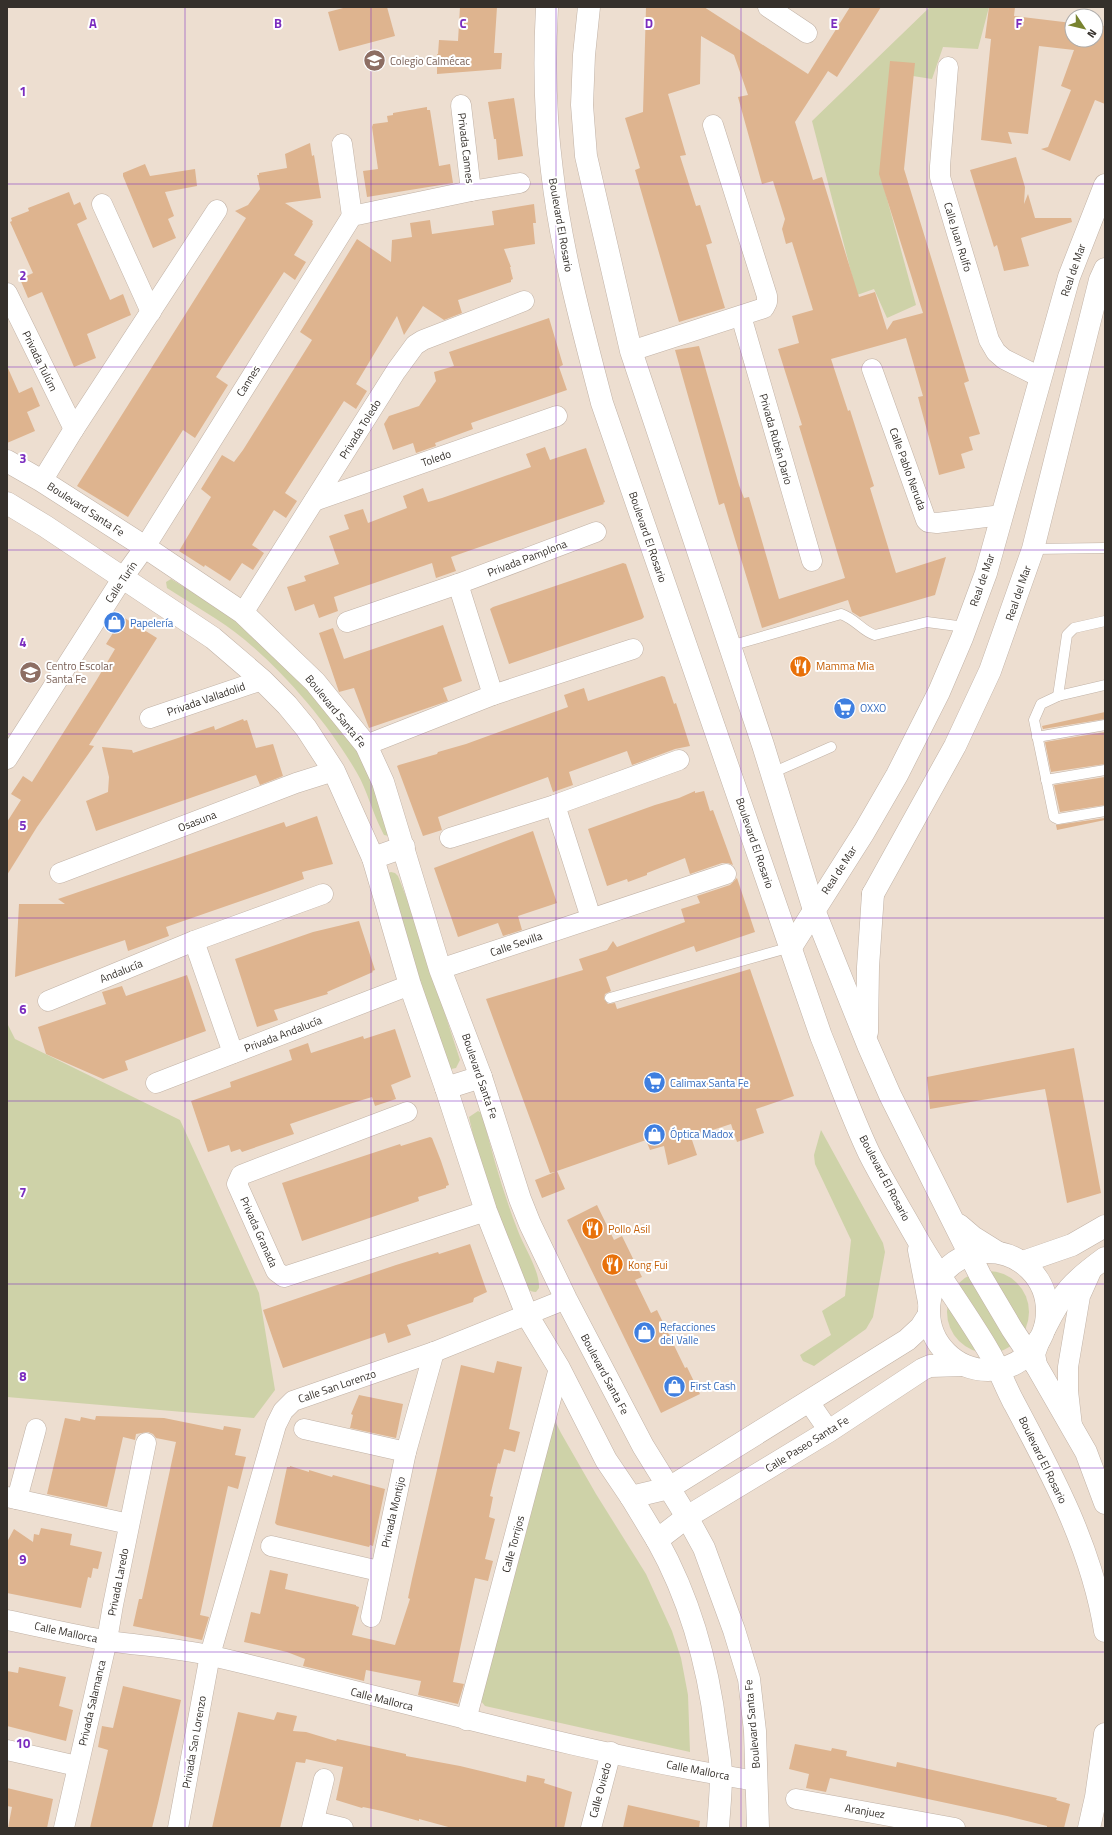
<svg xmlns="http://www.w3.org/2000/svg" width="1112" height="1835" font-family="'Titillium Web',sans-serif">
	<rect width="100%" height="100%" fill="#edded0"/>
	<g fill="#ced2a8">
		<polygon points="930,7 989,7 978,49 943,47 932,79 900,74 880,173 916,305 887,318 874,289 857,295 812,121"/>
		<path d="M171,579L223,611L253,633L292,669L365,760L389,836L384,835L381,829C372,811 367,790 357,773C330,726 287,675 245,640C221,620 193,605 167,588L166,582Z"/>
		<polygon points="391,872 395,873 398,876 412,912 460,1060 456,1068 451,1069 446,1066 424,992 386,877 388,873"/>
		<polygon points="7,1023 15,1039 180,1120 259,1293 275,1390 254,1418 7,1397"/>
		<path d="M478,1111L482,1113C492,1153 503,1193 518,1231C524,1247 540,1271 539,1288L536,1292C529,1292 526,1287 522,1282L478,1157L469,1117Z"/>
		<polygon points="821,1130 883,1243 885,1252 873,1317 866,1329 814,1366 803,1361 800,1355 831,1335 822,1311 845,1296 851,1240 815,1164 814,1155"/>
		<circle cx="988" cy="1312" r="41"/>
		<polygon points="549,1409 561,1433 596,1494 646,1574 672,1631 681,1658 688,1695 690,1752 485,1706 481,1701"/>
	</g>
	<g fill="#deb48f">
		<polygon points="347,7 387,7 395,36 339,51 328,12"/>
		<polygon points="460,7 497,7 494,53 502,53 501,69 437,74 437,54 438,54 439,40 458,41"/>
		<polygon points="646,7 704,7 808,74 850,7 881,7 837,77 828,71 795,122 813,180 822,177 859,297 875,292 887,330 893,321 923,313 879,174 890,61 915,63 904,169 969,381 964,383 980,434 969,437 973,450 961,454 965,468 939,475 918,397 923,396 906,338 831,359 848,411 850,410 874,486 870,488 896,573 946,557 935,595 860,617 852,612 848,600 762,628 724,503 719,505 675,350 699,346 739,485 744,498 749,497 779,599 845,578 799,426 802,425 778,349 799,343 792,316 813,310 792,242 786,244 782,229 785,219 773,181 762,184 738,97 748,95 734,55 701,36 700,84 668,94 686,155 680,156 696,206 700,205 712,243 706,245 725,308 679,322 635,170 640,168 625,118 643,112"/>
		<polygon points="989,7 1015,7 1014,16 1072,23 1072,40 1096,40 1096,25 1105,26 1105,104 1095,100 1070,161 1041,149 1048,147 1071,90 1061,86 1074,50 1039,46 1028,134 1008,132 1012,144 981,140 991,39 985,38"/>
		<polygon points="514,98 523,156 498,160 496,139 494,139 488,102"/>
		<polygon points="427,107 427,110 430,110 439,166 450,164 453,183 367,197 363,171 378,169 372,127 373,124 388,122 387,116 393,115 393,113"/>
		<polygon points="310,143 312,156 314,155 321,198 285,203 313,221 312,223 313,224 294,255 306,262 295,280 284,272 216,377 228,385 195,438 183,430 128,517 77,486 246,218 235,211 248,205 260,189 257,175 259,175 259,173 287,168 285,154"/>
		<polygon points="1016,157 1025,187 1024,204 1028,194 1035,218 1071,218 1072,222 1021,238 1029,266 1004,271 997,245 994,247 970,170"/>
		<polygon points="145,164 150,176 195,169 197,186 165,192 174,216 168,219 176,238 153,248 123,176 123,173"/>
		<polygon points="69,192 74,205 80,202 87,219 77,224 110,300 123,294 131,315 87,334 96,358 74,367 42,292 28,298 20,279 33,273 10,222 12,221 11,218 29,211 28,208"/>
		<polygon points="534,204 536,223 533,223 535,244 504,249 511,267 510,267 513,279 511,280 511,282 458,300 462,313 444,320 423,306 404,335 397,316 356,384 367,391 356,409 344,401 285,493 297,501 286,518 274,510 252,545 264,553 253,570 242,563 230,581 205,565 204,567 179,551 211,497 201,489 222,455 234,462 243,450 312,340 300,332 357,239 391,262 392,240 412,237 410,223 430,220 432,234 494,225 492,211"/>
		<polygon points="549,318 563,365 559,367 567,390 471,423 473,429 435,443 436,446 416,453 413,443 393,450 384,424 389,416 419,406 436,381 434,372 454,366 449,352"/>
		<polygon points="7,366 19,393 32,387 40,406 27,412 35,431 7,443"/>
		<polygon points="545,447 550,460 586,448 605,502 603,503 604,504 451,557 456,571 436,578 432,563 334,597 338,611 319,618 314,604 295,611 287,587 306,581 304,576 339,564 329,536 349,529 344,515 363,509 368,523 407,508 403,496 423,488 428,502 442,498 531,467 526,454"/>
		<polygon points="623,563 626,564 644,617 642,619 509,664 490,609 493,607"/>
		<polygon points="123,617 157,638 89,745 94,746 37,827 7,875 7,822 21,800 11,794 23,776 32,782 96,681 115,649 106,644"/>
		<polygon points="443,625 462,681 443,688 448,701 369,728 354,688 339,692 319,633 333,628 344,659"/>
		<polygon points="662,676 665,677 674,704 676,703 690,746 675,749 632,765 627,751 569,772 573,785 553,792 548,777 438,817 442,830 423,836 397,766 399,765 437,754 438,752 466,744 568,707 564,695 584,688 588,701"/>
		<polygon points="1105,712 1105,719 1043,729 1042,726"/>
		<polygon points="243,719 244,721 247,720 256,748 273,744 283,776 260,785 256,775 96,831 86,801 108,792 109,777 102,747 132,750 133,753 214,726 215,730"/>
		<polygon points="1105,732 1105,764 1051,772 1045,742"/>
		<polygon points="1105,777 1105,805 1060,812 1054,785"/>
		<polygon points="695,791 695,793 704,791 710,811 713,810 733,865 728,863 722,863 690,874 685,858 647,873 647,875 628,882 627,879 607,886 588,829 655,805 679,798"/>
		<polygon points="317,816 333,864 302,872 304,879 166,927 169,936 128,951 125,940 15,977 19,904 65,904 58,899 284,822 286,827"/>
		<polygon points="1105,818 1105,820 1057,830 1056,825"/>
		<polygon points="533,831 557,903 518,916 522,930 503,936 498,923 458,937 434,868"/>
		<polygon points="737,878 755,932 696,952 694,946 606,977 611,991 605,994 604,999 608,1004 615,1003 617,1009 750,969 794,1096 756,1109 764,1133 737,1142 731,1124 691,1137 697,1155 668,1165 664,1146 650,1150 646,1140 557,1171 565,1189 542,1198 535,1180 555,1172 550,1173 486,999 583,970 579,959 607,950 613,941 617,947 685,922 681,909 700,903 697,896 730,885"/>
		<polygon points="359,921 375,970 372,971 373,972 327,992 328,994 274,1010 278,1020 257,1027 235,959 313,932"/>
		<polygon points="187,975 206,1031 125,1061 128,1070 103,1079 46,1054 38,1027 106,1004 102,992 122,986 126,996"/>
		<polygon points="395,1029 411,1077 391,1085 396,1099 375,1106 372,1097 346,1105 290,1124 294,1134 242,1152 240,1149 231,1152 229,1145 208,1152 191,1101 231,1087 230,1082 292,1060 289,1050 308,1043 311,1053 363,1036 364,1039"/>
		<polygon points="1074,1048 1101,1193 1067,1203 1045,1089 930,1109 927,1077"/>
		<polygon points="430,1137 432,1138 441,1161 449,1185 446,1186 446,1188 418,1197 419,1201 302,1241 282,1183 400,1144 401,1146"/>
		<polygon points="597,1205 614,1240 622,1236 642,1277 635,1280 651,1313 657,1310 685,1368 687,1367 700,1394 661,1413 567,1220"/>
		<polygon points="470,1244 487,1292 474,1298 473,1302 407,1325 411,1335 388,1343 385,1333 283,1368 263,1310 396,1265 438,1252 439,1254"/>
		<polygon points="497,1361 522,1367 509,1429 520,1432 515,1452 504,1449 500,1464 498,1463 490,1496 493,1497 489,1517 495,1519 485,1559 493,1561 488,1581 475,1578 453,1682 464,1684 458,1704 418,1695 421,1681 366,1670 364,1681 303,1666 305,1659 287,1652 244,1642 251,1612 260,1614 270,1570 288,1574 285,1589 356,1605 356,1606 359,1607 352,1635 395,1645 410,1599 408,1598 412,1579 461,1365 494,1373"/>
		<polygon points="359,1395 403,1404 396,1438 350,1428 353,1415 351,1414"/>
		<polygon points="96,1416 164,1418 223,1430 224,1426 241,1429 235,1455 246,1457 238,1489 228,1486 200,1615 209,1617 202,1640 133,1626 139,1599 142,1599 176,1442 156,1438 153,1434 148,1432 136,1434 135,1440 123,1437 107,1507 47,1494 65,1418 80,1421 81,1417 95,1420"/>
		<polygon points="290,1466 309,1472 309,1470 332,1477 333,1475 385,1489 373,1546 370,1545 369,1547 277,1525 275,1523 287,1467 290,1467"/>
		<polygon points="41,1528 72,1534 70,1545 102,1552 98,1569 93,1568 91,1578 88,1577 81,1608 7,1593 7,1542 14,1529 33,1542 34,1534 39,1535"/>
		<polygon points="19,1667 66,1677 59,1706 73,1710 66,1741 7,1726 7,1671 18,1673"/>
		<polygon points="123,1686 181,1700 159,1799 152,1828 90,1828 108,1750 98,1747 102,1726 113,1728"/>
		<polygon points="238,1712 274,1720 277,1712 297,1716 293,1731 306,1732 336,1741 337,1739 406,1754 406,1756 460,1766 526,1782 527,1775 545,1779 544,1783 572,1792 564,1828 452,1828 419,1819 419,1821 382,1811 363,1807 362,1808 336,1800 343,1767 306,1759 305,1763 296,1762 280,1828 212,1828"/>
		<polygon points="795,1744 831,1751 832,1748 847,1751 846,1756 896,1767 897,1762 1057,1798 1056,1800 1070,1804 1064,1828 1047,1828 1047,1826 1007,1816 830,1778 826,1792 806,1788 809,1774 789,1769"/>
		<polygon points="7,1788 53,1799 47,1828 8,1828 12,1807 7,1806"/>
		<polygon points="628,1805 700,1821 699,1828 623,1828"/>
	</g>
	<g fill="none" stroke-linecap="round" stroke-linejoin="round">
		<defs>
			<g id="service">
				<polyline points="1033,549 1105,548"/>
				<polyline points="1105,621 1074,628 1067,635 1058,696 1105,685"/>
				<path d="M730,646L841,614C857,620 862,631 875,635L927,622L965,627"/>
				<polyline points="1058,696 1041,704 1034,720 1054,817 1058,819 1105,811"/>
				<polyline points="1037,737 1105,725"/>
				<polyline points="772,773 831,747"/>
				<polyline points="1046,780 1105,770"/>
				<polyline points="610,998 791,947"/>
			</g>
			<g id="minor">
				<polyline points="768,7 807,33"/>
				<polyline points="948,67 940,166 940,177 989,340 996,352 1004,359 1040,377"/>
				<polyline points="461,105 471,191"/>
				<polyline points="342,144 352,216"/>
				<polyline points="102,204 151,312"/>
				<polyline points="7,293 74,429"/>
				<polyline points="741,316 812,561"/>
				<polyline points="631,351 764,308 767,302 767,296 713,125"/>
				<polyline points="872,369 926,520 928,522 937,523 1002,515"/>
				<polyline points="42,481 74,429 217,210"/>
				<polyline points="314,501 557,416"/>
				<polyline points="458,584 493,695"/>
				<polyline points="243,613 396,371 415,345 423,340 524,301"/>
				<polyline points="347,622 458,584 596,532"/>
				<polyline points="150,718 262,680"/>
				<polyline points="366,745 493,695 633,649"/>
				<polyline points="7,759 122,579 145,547 352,216 471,191 520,183"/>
				<polyline points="555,805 591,918"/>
				<polyline points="450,838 555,805 679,760"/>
				<polyline points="60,873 296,783 334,771"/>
				<polyline points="194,941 233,1053"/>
				<polyline points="440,969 726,874"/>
				<polyline points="48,1001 194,941 323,894"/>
				<polyline points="156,1083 410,985"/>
				<polyline points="407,1112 241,1175 237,1184 276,1271 284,1277 486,1211"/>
				<polyline points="809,1402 829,1431"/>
				<polyline points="1072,1426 1068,1391 1068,1367 1080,1296 1093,1267"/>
				<polyline points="304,1429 406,1452"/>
				<polyline points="7,1497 129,1524"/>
				<polyline points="17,1499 36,1429"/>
				<polyline points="271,1546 379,1571"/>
				<polyline points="371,1617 406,1452 434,1352"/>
				<path d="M7,1620C41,1627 75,1635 109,1641C143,1646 179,1648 212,1656C394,1698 573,1752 757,1781"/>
				<polyline points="466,1720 559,1368"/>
				<polyline points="7,1750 77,1766"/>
				<polyline points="796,1799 955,1828"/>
				<polyline points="314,1821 343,1828"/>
				<polyline points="64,1828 107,1640 113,1605 146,1443"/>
				<polyline points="178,1828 210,1655 276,1425 283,1411 293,1401 434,1352 566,1299"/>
				<polyline points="312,1828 324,1779"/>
				<polyline points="591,1828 611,1752"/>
			</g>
			<g id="tertiary">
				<polyline points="373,858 404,847"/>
				<polyline points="873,894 955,746 990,671 1033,549 1100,280 1105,269"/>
				<polyline points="791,947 864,832 897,775 939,692 962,638 986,573 1069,277 1105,185"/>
				<polyline points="446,1088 481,1077"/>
				<polyline points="1023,1262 1072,1245 1105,1226"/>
				<path d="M1045,1328C1063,1292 1072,1282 1105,1258"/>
				<polyline points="687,1517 704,1548 734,1630 749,1679 755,1731 758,1828"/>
				<path d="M657,1540C690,1599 708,1664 716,1731C718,1746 721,1761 721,1776C721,1793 719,1811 718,1828"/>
			</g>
			<g id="secondary">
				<polyline points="7,461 42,481 145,547 243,613 315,682 366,745 383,782 440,969 481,1077 520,1199 530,1224 566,1299 643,1446 687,1517"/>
				<polyline points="7,503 45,526 213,638 262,680 287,705 306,728 334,771 373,858 410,985 446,1088 486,1211 527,1315 559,1368 606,1460 631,1497 657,1540 687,1517 829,1431 923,1369 930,1366 963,1365"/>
				<circle cx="988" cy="1311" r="59"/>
				<polyline points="631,1497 669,1488 907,1340 921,1327 928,1316"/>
			</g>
			<g id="primary">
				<path d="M547,7C544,62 545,117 552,171C561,250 582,326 602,403L821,1036C837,1075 851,1115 869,1153C883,1181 900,1208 915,1235C937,1274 965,1311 988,1350C998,1366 1004,1384 1013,1401C1052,1474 1092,1548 1105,1631"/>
				<polyline points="589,7 584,55 582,105 586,156 631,351 763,745 814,910 868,1045 890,1095 980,1275 1012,1329 1036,1365"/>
				<polyline points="867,1032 868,967 873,894"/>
				<polyline points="959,1225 973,1237 997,1252"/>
				<polyline points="919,1250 929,1302"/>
				<polyline points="1039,1340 1034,1354 1036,1365 1086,1452 1105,1503"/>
				<polyline points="1089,1828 1096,1797 1105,1734"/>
			</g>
		</defs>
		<use href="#service" stroke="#c1b2a6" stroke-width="11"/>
		<use href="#minor" stroke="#c1b2a6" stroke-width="21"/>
		<use href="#tertiary" stroke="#c1b2a6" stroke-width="23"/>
		<use href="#secondary" stroke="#c1b2a6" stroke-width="23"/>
		<use href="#primary" stroke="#c1b2a6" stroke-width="23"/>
		<use href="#service" stroke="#fff" stroke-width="10"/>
		<use href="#minor" stroke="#fff" stroke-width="20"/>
		<use href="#tertiary" stroke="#fff" stroke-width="22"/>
		<use href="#secondary" stroke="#fff" stroke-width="22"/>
		<use href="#primary" stroke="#fff" stroke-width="22"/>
	</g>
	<path fill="none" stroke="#7b2cbf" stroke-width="1" stroke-opacity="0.55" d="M185,7V1828M371,7V1828M556,7V1828M741,7V1828M927,7V1828M7,184H1105M7,367H1105M7,550H1105M7,734H1105M7,918H1105M7,1101H1105M7,1284H1105M7,1468H1105M7,1652H1105"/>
	<defs>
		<symbol id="school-disc" viewBox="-11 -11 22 22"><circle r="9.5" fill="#8d6e63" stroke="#fff"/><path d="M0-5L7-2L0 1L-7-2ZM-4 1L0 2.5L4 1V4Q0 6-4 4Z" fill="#fff"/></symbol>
		<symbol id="shop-disc" viewBox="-11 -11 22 22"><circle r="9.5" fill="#3f7fe0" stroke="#fff"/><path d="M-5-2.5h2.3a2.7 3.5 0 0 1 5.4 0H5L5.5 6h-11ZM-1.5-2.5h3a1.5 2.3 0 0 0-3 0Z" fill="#fff"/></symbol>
		<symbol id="restaurant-disc" viewBox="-11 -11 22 22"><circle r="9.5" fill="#e8710a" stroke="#fff"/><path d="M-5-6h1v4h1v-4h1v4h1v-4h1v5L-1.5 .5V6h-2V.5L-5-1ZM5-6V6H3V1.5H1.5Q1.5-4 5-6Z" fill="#fff"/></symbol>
		<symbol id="supermarket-disc" viewBox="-11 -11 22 22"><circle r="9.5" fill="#3f7fe0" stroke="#fff"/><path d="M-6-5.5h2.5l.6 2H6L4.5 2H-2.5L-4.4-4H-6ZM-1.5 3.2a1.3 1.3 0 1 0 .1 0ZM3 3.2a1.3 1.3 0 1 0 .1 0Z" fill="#fff"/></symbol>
	</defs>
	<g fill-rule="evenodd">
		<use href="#school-disc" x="362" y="48" width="25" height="25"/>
		<use href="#shop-disc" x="102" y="610" width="25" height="25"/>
		<use href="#restaurant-disc" x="788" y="654" width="25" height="25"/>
		<use href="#school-disc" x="18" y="660" width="25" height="25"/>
		<use href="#supermarket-disc" x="832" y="696" width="25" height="25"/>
		<use href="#supermarket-disc" x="642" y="1070" width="25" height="25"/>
		<use href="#shop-disc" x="642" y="1122" width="25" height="25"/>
		<use href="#restaurant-disc" x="580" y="1216" width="25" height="25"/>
		<use href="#restaurant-disc" x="600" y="1252" width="25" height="25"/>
		<use href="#shop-disc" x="632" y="1320" width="25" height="25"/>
		<use href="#shop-disc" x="662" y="1374" width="25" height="25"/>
	</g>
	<g text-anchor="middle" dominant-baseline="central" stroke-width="4" stroke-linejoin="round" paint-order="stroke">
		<g font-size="11" fill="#785e54" stroke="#fff" text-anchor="start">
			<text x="390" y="61">Colegio Calmécac</text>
			<text x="46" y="666">Centro Escolar<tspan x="46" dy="13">Santa Fe</tspan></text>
		</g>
		<g font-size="11" fill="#35302b" stroke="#fff">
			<text transform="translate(466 148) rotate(83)">Privada Cannes</text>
			<text transform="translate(561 225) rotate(80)">Boulevard El Rosario</text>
			<text transform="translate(958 237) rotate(73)">Calle Juan Rulfo</text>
			<text transform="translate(1073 270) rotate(-71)">Real de Mar</text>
			<text transform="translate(40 361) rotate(64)">Privada Tulúm</text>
			<text transform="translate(248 381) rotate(-58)">Cannes</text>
			<text transform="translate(360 429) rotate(-58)">Privada Toledo</text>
			<text transform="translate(776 439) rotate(74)">Privada Rubén Dario</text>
			<text transform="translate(436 458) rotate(-19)">Toledo</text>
			<text transform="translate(908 469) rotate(70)">Calle Pablo Neruda</text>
			<text transform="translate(86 509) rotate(33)">Boulevard Santa Fe</text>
			<text transform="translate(648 537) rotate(71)">Boulevard El Rosario</text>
			<text transform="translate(527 558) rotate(-21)">Privada Pamplona</text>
			<text transform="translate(982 580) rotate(-71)">Real de Mar</text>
			<text transform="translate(121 582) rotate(-56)">Calle Turín</text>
			<text transform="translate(1018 593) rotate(-71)">Real del Mar</text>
			<text transform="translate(206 699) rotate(-19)">Privada Valladolid</text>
			<text transform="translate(336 711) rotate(51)">Boulevard Santa Fe</text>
			<text transform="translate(197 821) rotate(-21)">Osasuna</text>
			<text transform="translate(755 843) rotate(71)">Boulevard El Rosario</text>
			<text transform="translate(839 870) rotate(-57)">Real de Mar</text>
			<text transform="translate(516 944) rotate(-19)">Calle Sevilla</text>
			<text transform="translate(121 971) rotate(-22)">Andalucía</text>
			<text transform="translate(283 1034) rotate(-21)">Privada Andalucía</text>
			<text transform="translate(480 1076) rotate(71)">Boulevard Santa Fe</text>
			<text transform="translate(885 1178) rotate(62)">Boulevard El Rosario</text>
			<text transform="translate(259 1232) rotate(66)">Privada Granada</text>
			<text transform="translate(605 1374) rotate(62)">Boulevard Santa Fe</text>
			<text transform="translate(337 1386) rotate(-19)">Calle San Lorenzo</text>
			<text transform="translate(807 1444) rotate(-32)">Calle Paseo Santa Fe</text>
			<text transform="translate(1043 1460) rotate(64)">Boulevard El Rosario</text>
			<text transform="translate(393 1512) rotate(-77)">Privada Montijo</text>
			<text transform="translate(513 1544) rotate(-75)">Calle Torrijos</text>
			<text transform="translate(118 1582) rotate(-79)">Privada Laredo</text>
			<text transform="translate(66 1632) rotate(12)">Calle Mallorca</text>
			<text transform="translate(382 1699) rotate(14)">Calle Mallorca</text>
			<text transform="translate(92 1703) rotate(-77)">Privada Salamanca</text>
			<text transform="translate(752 1724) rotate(-95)">Boulevard Santa Fe</text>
			<text transform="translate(194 1742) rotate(-80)">Privada San Lorenzo</text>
			<text transform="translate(698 1770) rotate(11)">Calle Mallorca</text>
			<text transform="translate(600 1790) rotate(-75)">Calle Oviedo</text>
			<text transform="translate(865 1811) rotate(10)">Aranjuez</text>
		</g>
		<g font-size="11" fill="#366cbe" stroke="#fff" text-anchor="start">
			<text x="130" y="623">Papelería</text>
			<text x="860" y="708">OXXO</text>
			<text x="670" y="1083">Calimax Santa Fe</text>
			<text x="670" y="1134">Óptica Madox</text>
			<text x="660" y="1327">Refacciones<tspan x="660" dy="13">del Valle</tspan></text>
			<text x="690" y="1386">First Cash</text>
		</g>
		<g font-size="11" fill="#c56008" stroke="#fff" text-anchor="start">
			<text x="816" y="666">Mamma Mia</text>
			<text x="608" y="1229">Pollo Asil</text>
			<text x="628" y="1265">Kong Fui</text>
		</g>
	</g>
	<g font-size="13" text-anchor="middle" font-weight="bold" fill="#7b2cbf" stroke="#fff" stroke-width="4" stroke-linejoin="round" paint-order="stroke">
		<text x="93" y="28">A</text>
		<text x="278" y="28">B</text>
		<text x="463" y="28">C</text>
		<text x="649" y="28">D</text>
		<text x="834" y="28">E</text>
		<text x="1019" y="28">F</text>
		<text x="23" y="96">1</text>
		<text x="23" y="280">2</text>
		<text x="23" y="463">3</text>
		<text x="23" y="647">4</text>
		<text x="23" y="830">5</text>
		<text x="23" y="1014">6</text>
		<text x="23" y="1197">7</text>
		<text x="23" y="1381">8</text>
		<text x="23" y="1564">9</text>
		<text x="23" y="1748">10</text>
	</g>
	<rect width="1112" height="1835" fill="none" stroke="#35302b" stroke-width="16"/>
	<g transform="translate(1084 28) rotate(125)"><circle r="19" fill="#ffffff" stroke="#aeacaa"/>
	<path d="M0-3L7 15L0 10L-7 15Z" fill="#78832f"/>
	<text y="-6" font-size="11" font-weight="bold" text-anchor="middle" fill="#35302b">N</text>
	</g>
</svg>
